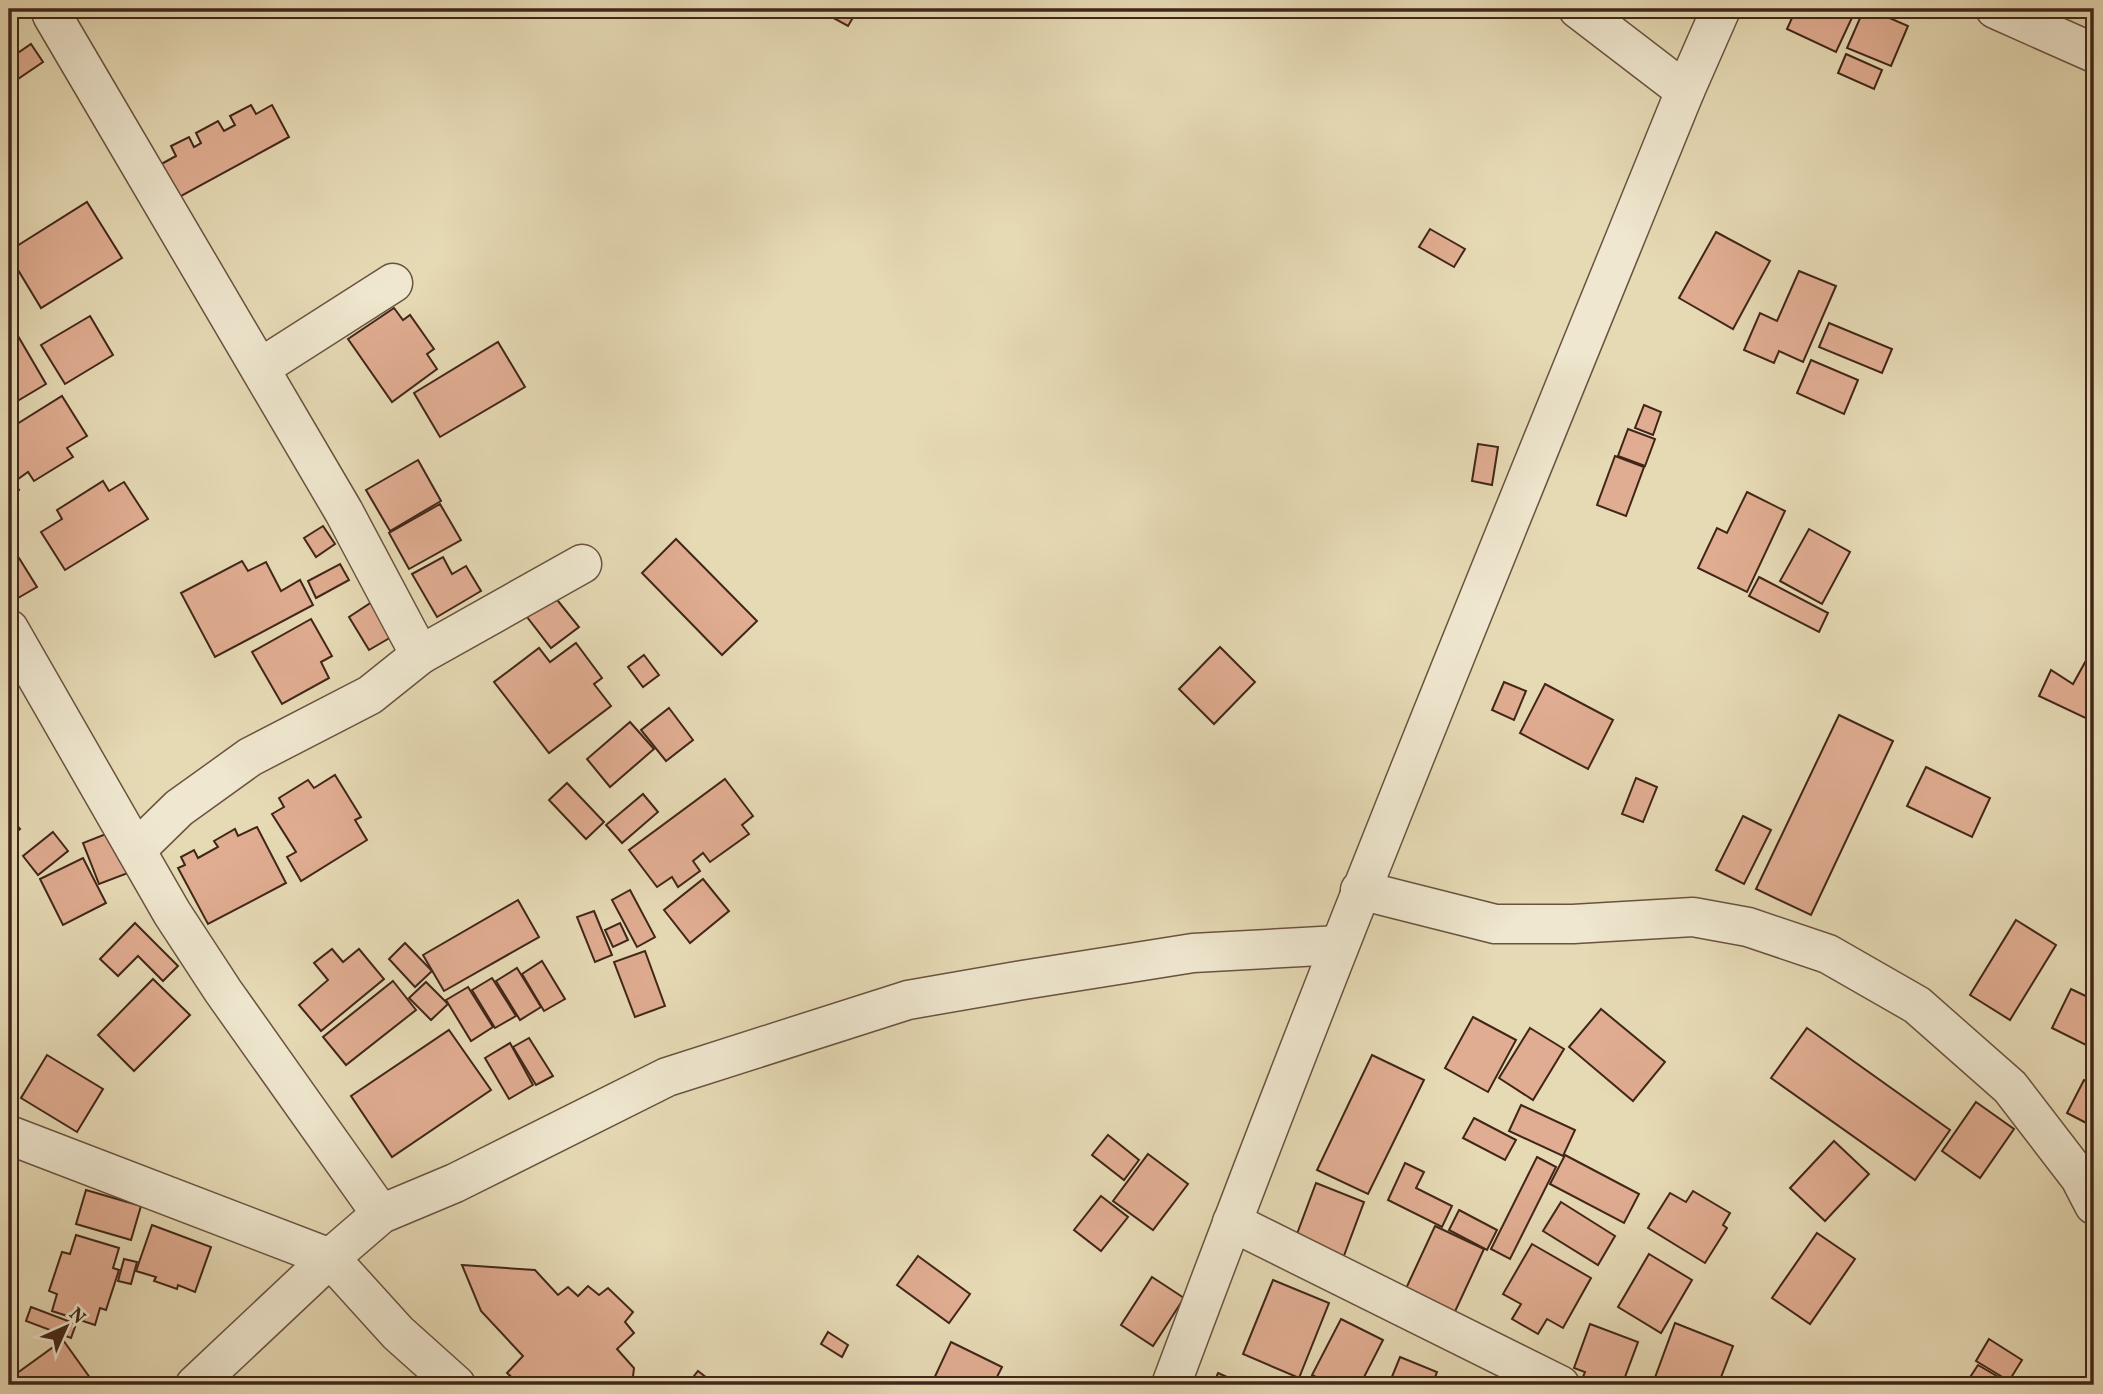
<svg xmlns="http://www.w3.org/2000/svg" width="2103" height="1394" font-family="Vollkorn,serif">
	<rect width="100%" height="100%" fill="#e6dab5"/>
	<filter id="stains"><feTurbulence type="fractalNoise" baseFrequency=".00286" numOctaves="4"/><feColorMatrix values="0 0 0 0 .2 0 0 0 0 .09 0 0 0 0 .02 0 0 0 .5 -.17"/></filter>
	<radialGradient id="worn" r=".72"><stop offset=".6" stop-color="#630" stop-opacity="0"/><stop offset="1" stop-color="#630" stop-opacity=".3"/></radialGradient>
	<g fill="#e1ad92" stroke="#412618" stroke-width="2">
		<polygon points="225,9 239,9 231,16"/>
		<polygon points="817,9 858,9 848,26"/>
		<polygon points="1796,9 1856,9 1836,52 1787,29"/>
		<polygon points="1864,9 1869,9 1908,26 1891,66 1847,48"/>
		<polygon points="31,44 43,62 9,85 9,59"/>
		<polygon points="1846,54 1882,70 1874,89 1838,73"/>
		<polygon points="251,105 256,114 272,105 289,137 172,201 154,168 176,156 171,146 189,137 194,147 201,143 196,133 218,121 224,131 235,125 230,116"/>
		<polygon points="87,202 122,258 41,308 9,255 9,251"/>
		<polygon points="1430,229 1465,249 1454,267 1419,247"/>
		<polygon points="1716,232 1770,261 1733,329 1679,298"/>
		<polygon points="1799,271 1836,286 1803,362 1779,351 1774,363 1744,350 1760,313 1777,321"/>
		<polygon points="394,308 403,320 410,315 434,349 427,354 437,369 392,402 348,339"/>
		<polygon points="90,316 113,355 65,384 41,345"/>
		<polygon points="1829,323 1892,349 1882,373 1819,347"/>
		<polygon points="18,336 46,384 9,406 9,341"/>
		<polygon points="498,342 525,387 440,437 414,393"/>
		<polygon points="1811,360 1858,380 1844,414 1797,393"/>
		<polygon points="62,396 87,436 67,448 73,457 34,481 28,472 14,482 19,490 9,496 9,429"/>
		<polygon points="1644,405 1661,412 1653,435 1635,428"/>
		<polygon points="1628,429 1655,439 1645,466 1618,456"/>
		<polygon points="1478,444 1498,447 1492,485 1472,481"/>
		<polygon points="1615,456 1644,467 1626,516 1597,505"/>
		<polygon points="418,460 441,501 390,531 366,490"/>
		<polygon points="103,481 109,491 124,482 148,519 65,570 41,532 62,519 57,510"/>
		<polygon points="1747,492 1785,511 1747,592 1698,568 1717,528 1727,533"/>
		<polygon points="440,504 461,540 409,569 389,533"/>
		<polygon points="323,526 335,544 316,557 304,538"/>
		<polygon points="1809,529 1850,552 1822,604 1780,581"/>
		<polygon points="676,539 757,621 722,655 642,573"/>
		<polygon points="443,557 452,574 466,566 481,591 437,617 412,574"/>
		<polygon points="19,558 37,587 18,598 9,583 9,564"/>
		<polygon points="242,561 248,571 266,562 281,591 300,580 313,605 215,657 181,593"/>
		<polygon points="340,564 349,580 316,598 308,581"/>
		<polygon points="1759,577 1828,613 1819,632 1749,596"/>
		<polygon points="554,596 579,627 551,648 527,617"/>
		<polygon points="372,602 393,636 369,650 349,617"/>
		<polygon points="311,619 332,656 321,662 329,678 282,704 252,652"/>
		<polygon points="576,643 602,678 594,684 611,706 549,753 494,682 539,648 550,662"/>
		<polygon points="2094,646 2094,722 2039,696 2051,670 2073,684"/>
		<polygon points="1220,647 1255,682 1214,724 1179,689"/>
		<polygon points="644,655 659,675 643,687 628,667"/>
		<polygon points="1504,682 1526,691 1514,720 1492,710"/>
		<polygon points="1545,684 1613,720 1588,769 1520,733"/>
		<polygon points="669,708 693,740 666,761 641,730"/>
		<polygon points="1839,715 1893,741 1811,915 1756,889"/>
		<polygon points="630,722 654,749 610,787 587,759"/>
		<polygon points="1926,767 1990,798 1972,837 1907,806"/>
		<polygon points="335,775 361,817 355,820 367,840 301,881 287,857 296,852 272,814 284,807 279,798 308,780 314,788"/>
		<polygon points="1636,778 1657,787 1643,822 1622,814"/>
		<polygon points="725,779 753,816 742,825 749,834 710,862 703,853 693,861 700,871 678,887 672,877 657,887 629,850"/>
		<polygon points="567,783 604,822 586,839 549,800"/>
		<polygon points="643,794 658,812 622,843 606,825"/>
		<polygon points="9,816 20,829 9,839"/>
		<polygon points="1743,816 1771,830 1744,884 1716,870"/>
		<polygon points="257,827 286,883 208,924 178,868 185,865 181,857 194,850 198,858 218,847 214,841 235,829 238,836"/>
		<polygon points="53,832 68,851 38,875 23,856"/>
		<polygon points="111,832 128,873 99,884 83,843"/>
		<polygon points="83,858 106,903 63,925 40,879"/>
		<polygon points="703,879 729,911 690,943 664,910"/>
		<polygon points="630,890 655,937 637,947 612,900"/>
		<polygon points="518,900 539,937 444,991 423,955"/>
		<polygon points="594,911 612,955 595,962 577,917"/>
		<polygon points="2016,920 2056,945 2010,1020 1970,995"/>
		<polygon points="135,923 178,966 163,981 138,956 118,976 100,959"/>
		<polygon points="620,923 628,940 613,947 605,930"/>
		<polygon points="405,943 432,971 415,987 389,959"/>
		<polygon points="332,949 343,962 359,949 384,979 321,1031 299,1005 328,980 314,963"/>
		<polygon points="645,951 665,1006 635,1017 614,962"/>
		<polygon points="542,961 565,999 544,1011 522,974"/>
		<polygon points="517,968 541,1007 520,1020 496,981"/>
		<polygon points="492,978 516,1016 495,1028 472,990"/>
		<polygon points="153,979 190,1015 134,1071 98,1035"/>
		<polygon points="393,981 416,1010 346,1065 323,1037"/>
		<polygon points="426,982 448,1004 431,1020 409,998"/>
		<polygon points="468,987 493,1027 471,1041 446,1000"/>
		<polygon points="2071,989 2094,1000 2094,1049 2052,1028"/>
		<polygon points="1601,1009 1665,1062 1633,1101 1569,1047"/>
		<polygon points="1473,1017 1516,1040 1488,1092 1445,1068"/>
		<polygon points="1530,1028 1564,1049 1533,1100 1499,1078"/>
		<polygon points="1807,1028 1950,1130 1915,1180 1771,1078"/>
		<polygon points="449,1030 491,1090 392,1157 351,1096"/>
		<polygon points="529,1038 553,1076 536,1085 513,1047"/>
		<polygon points="510,1043 533,1085 509,1099 485,1058"/>
		<polygon points="47,1055 103,1089 77,1132 21,1098"/>
		<polygon points="1372,1055 1424,1080 1368,1194 1317,1170"/>
		<polygon points="2084,1080 2094,1086 2094,1127 2067,1113"/>
		<polygon points="1976,1102 2014,1129 1980,1178 1942,1151"/>
		<polygon points="1521,1105 1575,1130 1563,1156 1509,1131"/>
		<polygon points="1474,1118 1516,1140 1505,1160 1463,1138"/>
		<polygon points="1108,1135 1139,1160 1124,1180 1092,1155"/>
		<polygon points="1834,1141 1869,1174 1825,1221 1790,1188"/>
		<polygon points="1148,1154 1188,1184 1153,1230 1113,1201"/>
		<polygon points="1565,1155 1639,1194 1624,1223 1550,1184"/>
		<polygon points="1537,1157 1556,1167 1510,1259 1491,1249"/>
		<polygon points="1405,1163 1424,1172 1416,1188 1452,1206 1442,1227 1388,1200"/>
		<polygon points="1316,1183 1364,1202 1339,1269 1291,1250"/>
		<polygon points="86,1190 141,1206 131,1240 76,1224"/>
		<polygon points="1693,1191 1730,1213 1723,1225 1727,1228 1705,1263 1648,1228 1670,1193 1686,1202"/>
		<polygon points="1101,1196 1128,1217 1101,1251 1074,1230"/>
		<polygon points="1561,1202 1615,1236 1598,1265 1543,1231"/>
		<polygon points="1459,1210 1497,1230 1487,1250 1449,1230"/>
		<polygon points="152,1225 211,1247 195,1292 178,1285 177,1289 154,1281 156,1277 136,1271"/>
		<polygon points="1435,1226 1484,1249 1452,1318 1403,1295"/>
		<polygon points="1817,1233 1855,1259 1810,1324 1772,1298"/>
		<polygon points="76,1235 119,1248 113,1268 119,1270 106,1310 100,1308 95,1325 52,1311 57,1294 49,1291 62,1252 70,1254"/>
		<polygon points="1532,1244 1591,1278 1563,1328 1547,1319 1538,1334 1512,1319 1521,1304 1503,1294"/>
		<polygon points="1649,1254 1692,1280 1661,1333 1618,1307"/>
		<polygon points="918,1256 970,1294 949,1323 897,1285"/>
		<polygon points="124,1259 137,1262 131,1284 118,1281"/>
		<polygon points="462,1265 535,1270 558,1295 568,1287 578,1296 588,1286 599,1295 608,1288 633,1312 625,1322 634,1333 617,1349 634,1368 632,1385 520,1385 507,1373 523,1356 481,1311"/>
		<polygon points="1152,1277 1184,1298 1153,1346 1121,1325"/>
		<polygon points="1273,1280 1329,1303 1299,1378 1243,1354"/>
		<polygon points="31,1307 76,1324 71,1338 26,1321"/>
		<polygon points="1341,1319 1383,1340 1360,1385 1331,1385 1312,1375"/>
		<polygon points="1675,1323 1733,1346 1718,1385 1658,1385 1653,1383"/>
		<polygon points="1590,1324 1638,1342 1622,1385 1609,1381 1608,1385 1604,1385 1583,1377 1585,1372 1574,1368"/>
		<polygon points="828,1332 848,1345 842,1357 821,1344"/>
		<polygon points="1989,1339 2022,1360 2009,1381 1976,1361"/>
		<polygon points="63,1340 93,1382 88,1385 9,1385 9,1379"/>
		<polygon points="951,1342 1002,1367 993,1385 931,1385"/>
		<polygon points="1400,1357 1437,1372 1432,1385 1389,1384"/>
		<polygon points="1978,1365 2012,1385 1965,1385"/>
		<polygon points="698,1371 716,1385 687,1385"/>
		<polygon points="1218,1373 1245,1385 1213,1385"/>
	</g>
	<g fill="none" stroke-linecap="round" stroke-linejoin="round">
		<defs>
			<g id="minor">
				<polyline points="54,9 52,15 344,512 420,655"/>
				<polyline points="1578,9 1685,91"/>
				<polyline points="1995,9 2094,53"/>
				<polyline points="260,368 393,283"/>
				<polyline points="9,629 172,913 223,991 381,1214"/>
				<polyline points="136,850 179,808 250,757 370,695 420,655 582,564"/>
				<polyline points="1360,890 1495,924 1573,924 1693,917 1748,927 1828,954 1917,1005 2010,1087 2080,1178 2094,1205"/>
				<polyline points="9,1135 330,1258 398,1333 456,1385"/>
				<polyline points="1232,1222 1560,1385"/>
				<polyline points="195,1385 330,1258 381,1214 455,1183 667,1077 908,1000 1023,980 1193,953 1339,945"/>
			</g>
			<path id="tertiary" d="M1171,1385C1333,950 1510,521 1685,91L1721,9"/>
		</defs>
		<use href="#minor" stroke="#6a533f" stroke-width="41"/>
		<use href="#tertiary" stroke="#6a533f" stroke-width="41"/>
		<use href="#minor" stroke="#efe7cf" stroke-width="38"/>
		<use href="#tertiary" stroke="#efe7cf" stroke-width="38"/>
	</g>
	<rect width="2103" height="1394" fill="none" stroke="#e6dab5" stroke-width="35"/>
	<rect x="10" y="10" width="2082" height="1373" fill="none" stroke="#412618" stroke-width="3.5"/>
	<rect x="18" y="18" width="2068" height="1359" fill="none" stroke="#412618" stroke-width="2"/>
	<g transform="translate(66 1327) rotate(45)" stroke="#efe7cf" stroke-width="5" paint-order="stroke">
	<path d="M0-5L12 26L0 18L-12 26Z" fill="#412618"/>
	<text y="-10" font-size="19" font-weight="bold" text-anchor="middle" fill="#412618">N</text>
	</g>
	<rect width="100%" height="100%" filter="url(#stains)"/>
	<rect width="100%" height="100%" fill="url(#worn)"/>
</svg>
